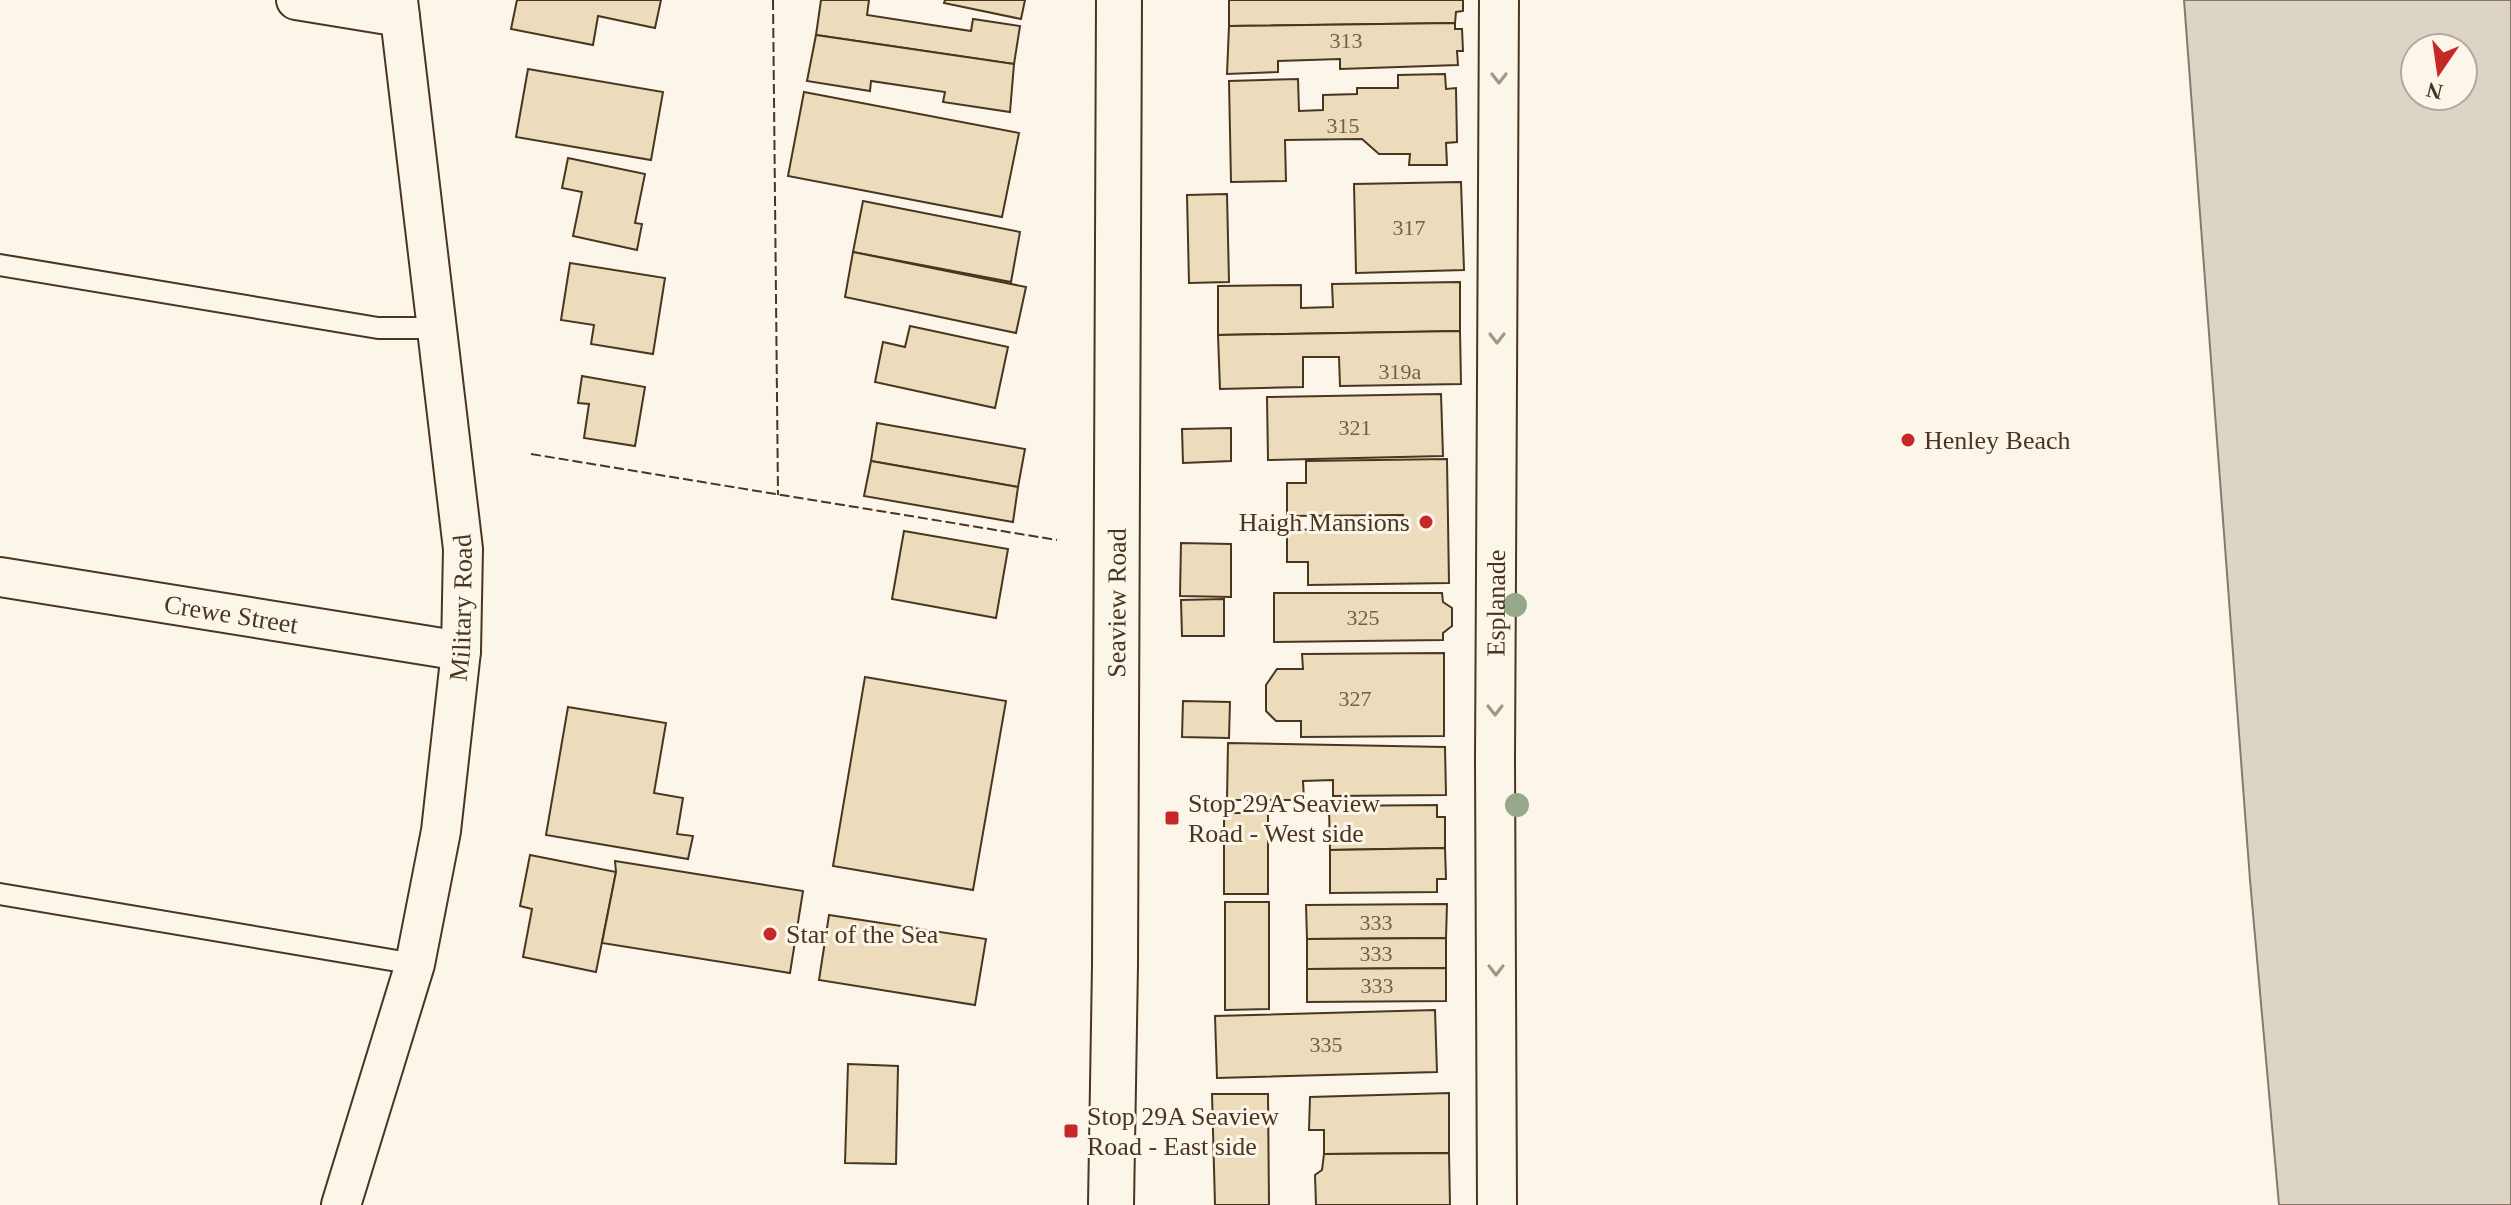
<svg xmlns="http://www.w3.org/2000/svg" width="2511" height="1205" font-family="'Times New Roman',serif">
	<rect width="100%" height="100%" fill="#fbf6e9"/>
	<path fill="#dcd4c6" stroke="#887966" stroke-width="2" fill-rule="evenodd" d="M2184,0H2511V1205H2279L2250,880ZM2415,48H2463V96H2415Z"/>
	<g fill="#ecdcbc" stroke="#4a3520" stroke-width="2">
		<polygon points="517,0 661,0 655,28 598,16 593,45 511,29"/>
		<polygon points="821,0 869,0 867,15 971,31 973,19 1020,26 1014,64 816,35"/>
		<polygon points="945,0 1025,0 1021,19 944,3"/>
		<polygon points="1229,0 1463,0 1463,11 1456,12 1455,23 1229,26"/>
		<polygon points="1455,23 1455,29 1462,29 1463,51 1457,51 1458,65 1340,69 1340,59 1278,61 1278,72 1227,74 1229,26"/>
		<polygon points="816,35 1014,64 1010,112 943,102 945,92 871,81 870,91 807,81"/>
		<polygon points="528,69 663,92 651,160 516,137"/>
		<polygon points="1445,74 1446,89 1456,88 1457,142 1446,143 1447,165 1409,165 1410,154 1379,154 1362,139 1285,140 1286,181 1231,182 1229,81 1298,79 1299,111 1323,110 1323,95 1357,94 1357,88 1398,88 1398,75"/>
		<polygon points="804,92 1019,133 1002,217 788,176"/>
		<polygon points="568,158 645,174 635,223 642,224 637,250 573,236 582,192 562,188"/>
		<polygon points="1461,182 1464,270 1356,273 1354,184"/>
		<polygon points="1227,194 1229,282 1189,283 1187,195"/>
		<polygon points="863,201 1020,232 1011,282 853,252"/>
		<polygon points="853,252 1026,287 1016,333 845,297"/>
		<polygon points="570,263 665,278 653,354 591,344 594,325 561,320"/>
		<polygon points="1460,282 1460,331 1218,335 1218,286 1301,285 1301,308 1333,307 1332,284"/>
		<polygon points="910,326 1008,347 995,408 875,382 883,342 905,347"/>
		<polygon points="1460,331 1461,384 1340,386 1339,357 1303,357 1303,387 1220,389 1218,335"/>
		<polygon points="582,376 645,387 635,446 584,438 589,404 578,403"/>
		<polygon points="1441,394 1443,456 1268,460 1267,397"/>
		<polygon points="877,423 1025,449 1018,487 871,461"/>
		<polygon points="1231,428 1231,461 1183,463 1182,429"/>
		<polygon points="1447,459 1449,583 1308,585 1308,562 1287,562 1287,530 1404,528 1403,515 1287,516 1287,483 1306,483 1306,461"/>
		<polygon points="871,461 1018,487 1013,522 864,496"/>
		<polygon points="904,531 1008,549 996,618 892,599"/>
		<polygon points="1181,543 1231,544 1231,597 1180,596"/>
		<polygon points="1274,593 1442,593 1443,602 1452,608 1452,626 1443,633 1443,640 1274,642"/>
		<polygon points="1224,599 1224,636 1182,636 1181,600"/>
		<polygon points="1444,653 1444,736 1301,737 1301,721 1276,721 1266,711 1266,685 1277,669 1303,669 1302,654"/>
		<polygon points="865,677 1006,701 973,890 833,866"/>
		<polygon points="1183,701 1230,702 1229,738 1182,737"/>
		<polygon points="568,707 666,723 654,793 683,798 677,834 693,836 688,859 546,835"/>
		<polygon points="1228,743 1445,747 1446,795 1333,796 1333,780 1303,781 1304,800 1227,800"/>
		<polygon points="1437,805 1437,817 1445,817 1445,848 1330,850 1329,806"/>
		<rect x="1224" y="813" width="44" height="81"/>
		<polygon points="1445,848 1446,879 1437,879 1437,892 1330,893 1330,850"/>
		<polygon points="530,855 616,872 596,972 523,957 532,909 520,906"/>
		<polygon points="615,861 803,891 790,973 602,943 616,872"/>
		<polygon points="1225,902 1269,902 1269,1009 1225,1010"/>
		<polygon points="1447,904 1446,938 1307,939 1306,905"/>
		<polygon points="829,915 986,939 975,1005 819,980"/>
		<polygon points="1446,938 1446,968 1307,969 1307,939"/>
		<polygon points="1446,968 1446,1001 1307,1002 1307,969"/>
		<polygon points="1435,1010 1437,1072 1217,1078 1215,1016"/>
		<polygon points="848,1064 898,1066 896,1164 845,1163"/>
		<polygon points="1449,1093 1449,1153 1324,1154 1324,1130 1309,1130 1310,1097"/>
		<polygon points="1212,1094 1268,1094 1269,1205 1215,1205"/>
		<polygon points="1449,1153 1450,1205 1316,1205 1315,1175 1322,1170 1324,1154"/>
	</g>
	<g fill="none" stroke-linecap="round" stroke-linejoin="round">
		<defs>
			<g id="lane">
				<polyline points="0,265 378,328 439,328"/>
				<polyline points="0,894 415,964"/>
			</g>
			<g id="street">
				<polyline points="296,0 400,17"/>
				<path id="s1" d="M0,577L461,651"/>
				<path id="s2" d="M341,1205L415,964L441,831L461,651L463,549L398,0"/>
				<path id="s3" d="M1497,1205L1495,761L1499,0"/>
			</g>
			<g id="secondary">
				<path id="s4" d="M1111,1205L1115,965L1119,0"/>
			</g>
		</defs>
		<use href="#lane" stroke="#4a3520" stroke-width="24"/>
		<use href="#street" stroke="#4a3520" stroke-width="42"/>
		<use href="#secondary" stroke="#4a3520" stroke-width="48"/>
		<use href="#lane" stroke="#fbf6e9" stroke-width="20"/>
		<use href="#street" stroke="#fbf6e9" stroke-width="38"/>
		<use href="#secondary" stroke="#fbf6e9" stroke-width="44"/>
		<g stroke="#4a3520" stroke-width="2" stroke-dasharray="10 4" stroke-linecap="butt">
			<polyline points="773,0 778,495"/>
			<polyline points="531,454 1057,540"/>
		</g>
	</g>
	<g fill="#96a887">
		<circle cx="1515" cy="605" r="12"/>
		<circle cx="1517" cy="805" r="12"/>
	</g>
	<defs><path id="oneway-chevron" d="M-2-3.5L2.5 0L-2 3.5" fill="none" stroke-width="1.6" stroke-linecap="round" stroke-linejoin="round" transform="scale(2)"/></defs>
	<g stroke="#a29684">
		<use href="#oneway-chevron" transform="translate(1499 78) rotate(90)"/>
		<use href="#oneway-chevron" transform="translate(1497 338) rotate(90)"/>
		<use href="#oneway-chevron" transform="translate(1495 710) rotate(90)"/>
		<use href="#oneway-chevron" transform="translate(1496 970) rotate(90)"/>
	</g>
	<g fill="#c62828" stroke="#fbf6e9" stroke-width="3">
		<circle cx="1908" cy="440" r="8"/>
		<circle cx="1426" cy="522" r="8"/>
		<rect x="1164" y="810" width="16" height="16" rx="4"/>
		<circle cx="770" cy="934" r="8"/>
		<rect x="1063" y="1123" width="16" height="16" rx="4"/>
	</g>
	<g text-anchor="middle" dominant-baseline="central" stroke-width="6" stroke-linejoin="round" paint-order="stroke">
		<g font-size="22" fill="#725f47">
			<text x="1346" y="40">313</text>
			<text x="1343" y="125">315</text>
			<text x="1409" y="227">317</text>
			<text x="1400" y="371">319a</text>
			<text x="1355" y="427">321</text>
			<text x="1363" y="617">325</text>
			<text x="1355" y="698">327</text>
			<text x="1376" y="922">333</text>
			<text x="1376" y="953">333</text>
			<text x="1377" y="985">333</text>
			<text x="1326" y="1044">335</text>
		</g>
		<g font-size="26" fill="#4a3520" stroke="#fbf6e9" text-anchor="start">
			<text x="1924" y="440">Henley Beach</text>
			<text x="1410" y="522" text-anchor="end">Haigh Mansions</text>
			<text x="1188" y="803">Stop 29A Seaview<tspan x="1188" dy="30">Road - West side</tspan></text>
			<text x="786" y="934">Star of the Sea</text>
			<text x="1087" y="1116">Stop 29A Seaview<tspan x="1087" dy="30">Road - East side</tspan></text>
		</g>
		<g font-size="26" fill="#4a3520" stroke="#fbf6e9">
			<text stroke="none"><textPath href="#s3" startOffset="602">Esplanade</textPath></text>
			<text stroke="none"><textPath href="#s4" startOffset="602">Seaview Road</textPath></text>
			<text stroke="none"><textPath href="#s2" startOffset="612">Military Road</textPath></text>
			<text stroke="none"><textPath href="#s1" startOffset="234">Crewe Street</textPath></text>
		</g>
	</g>
	<g transform="translate(2439 72) rotate(193)"><circle r="38" fill="#fbf6e9" stroke="#b4a999" stroke-width="2"/>
	<path d="M0-6L14 30L0 20L-14 30Z" fill="#c62828"/>
	<text y="-12" font-size="22" font-weight="bold" text-anchor="middle" fill="#4a3520">N</text>
	</g>
</svg>
